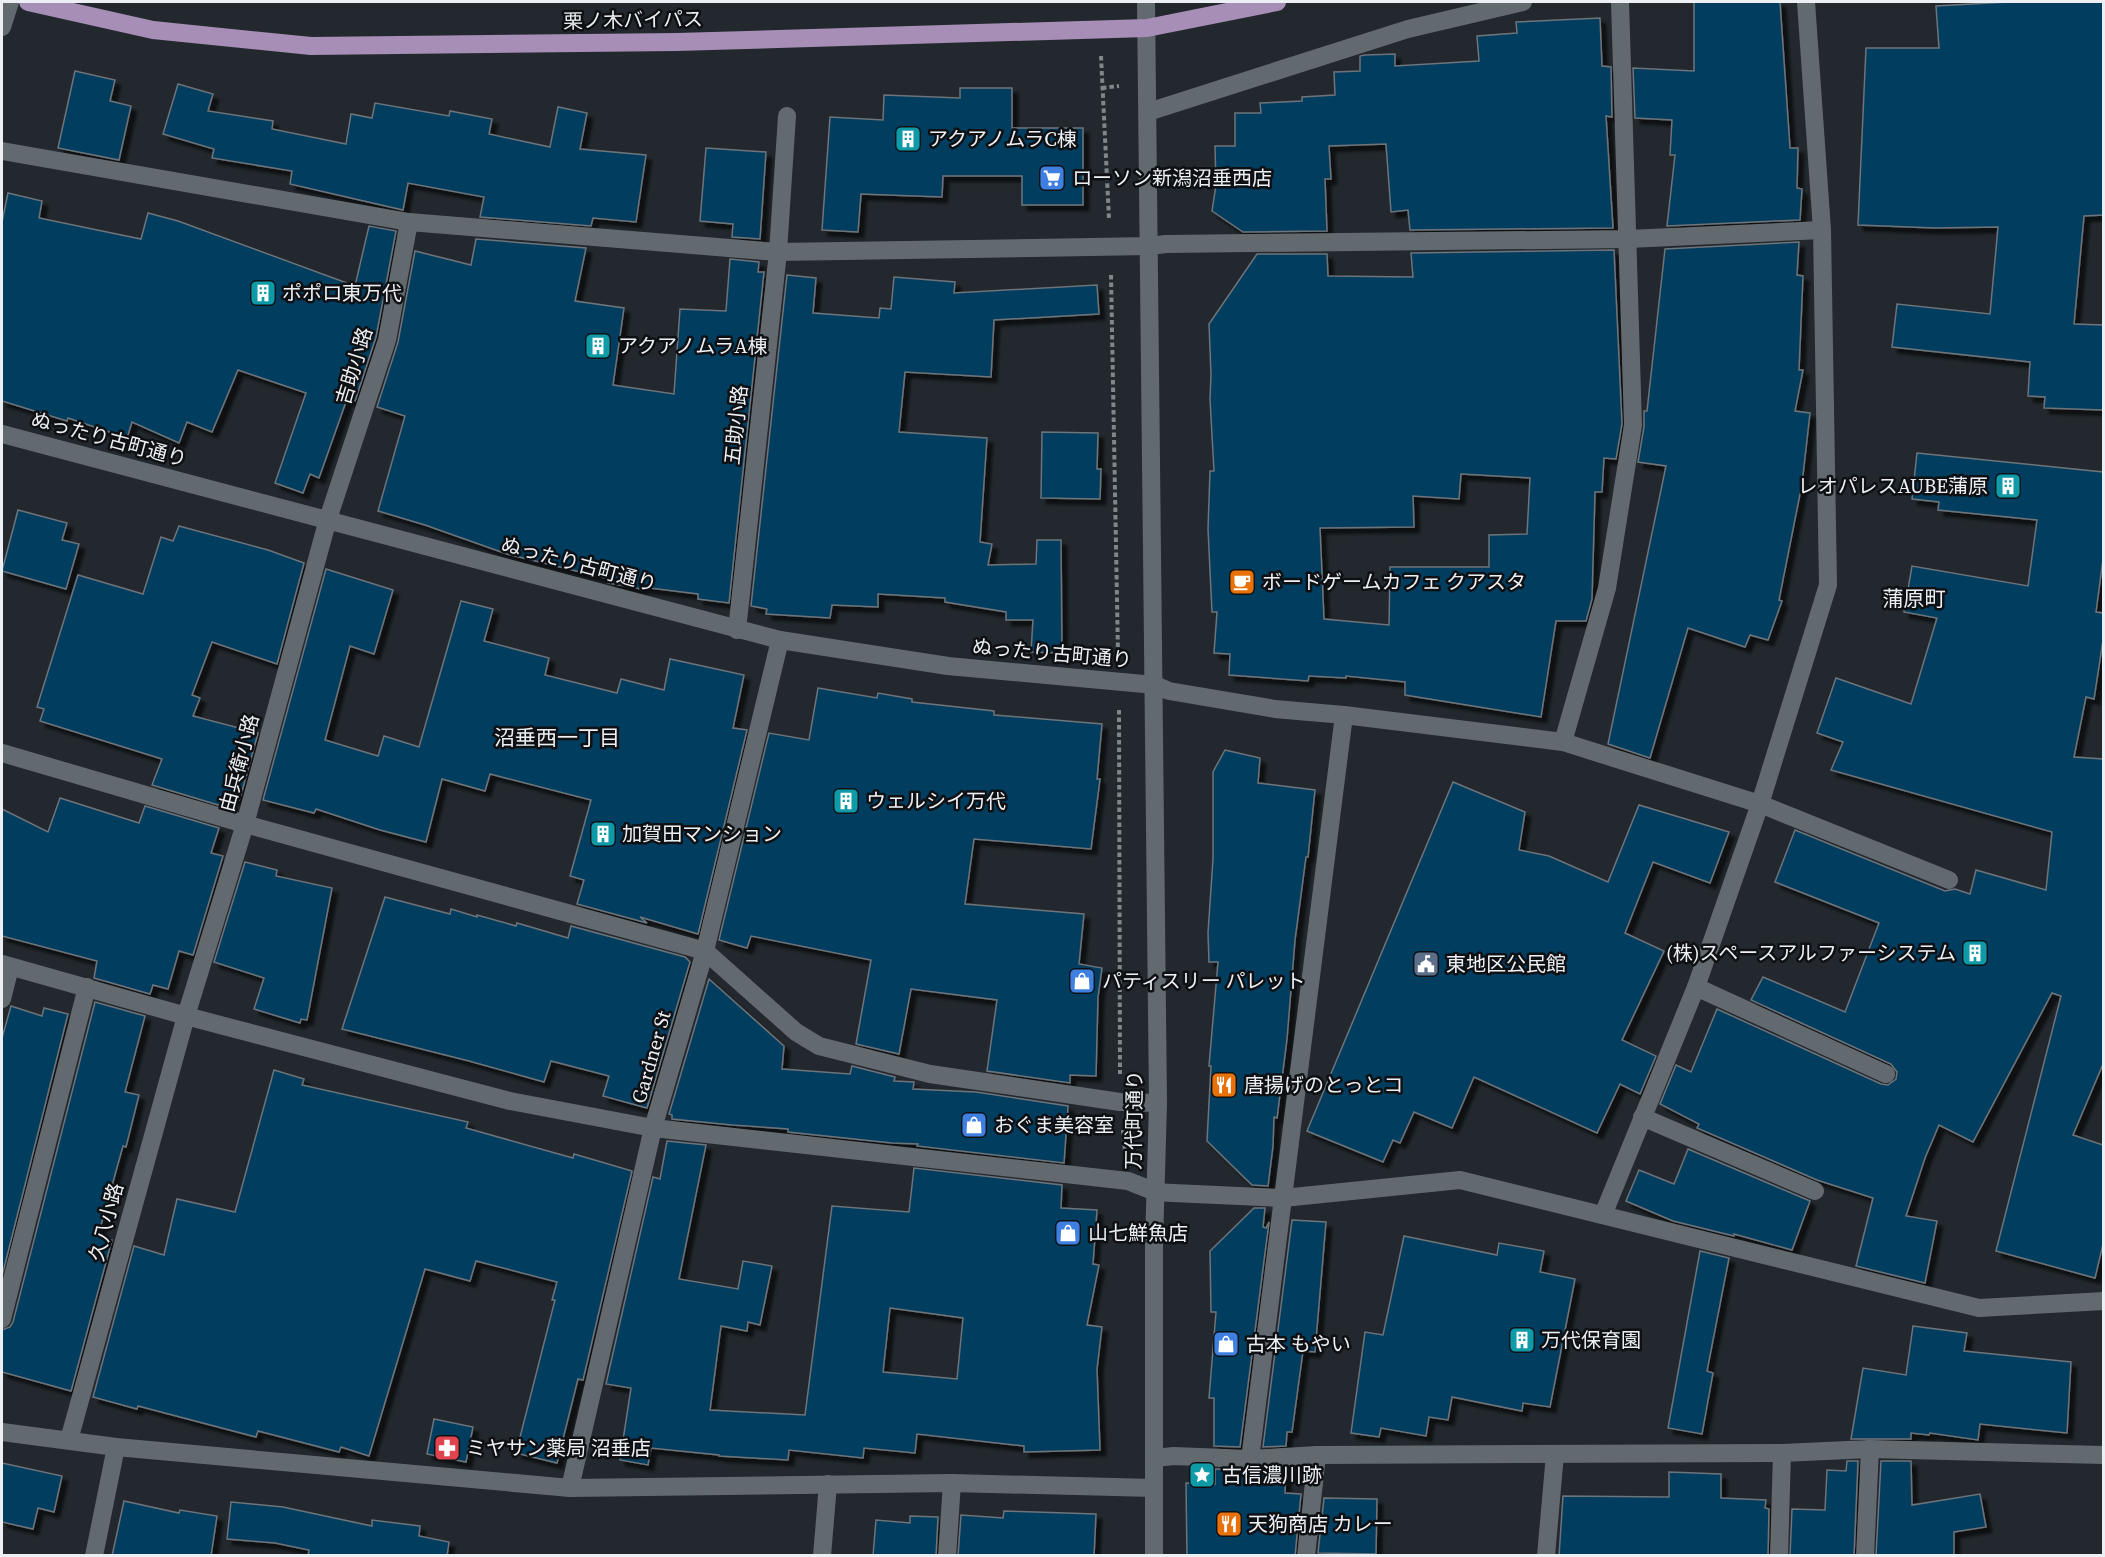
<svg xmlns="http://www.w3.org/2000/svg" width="2105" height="1557" font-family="'Source Serif 4','Noto Sans JP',serif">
	<defs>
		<filter id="shadow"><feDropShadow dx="5.5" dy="5.5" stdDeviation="1.5" flood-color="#0009"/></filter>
	</defs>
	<rect width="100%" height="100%" fill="#22282d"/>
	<g fill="#043c5f" stroke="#6d747a" stroke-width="1.5" fill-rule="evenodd" filter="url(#shadow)">
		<polygon points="1694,2 1780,2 1790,148 1798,148 1797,188 1802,189 1800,220 1667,226 1675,155 1670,155 1672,120 1635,118 1633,68 1694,71"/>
		<polygon points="2008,2 2103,2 2103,215 2084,216 2074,324 2103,325 2103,410 2044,408 2045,397 2028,396 2030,362 1892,347 1897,304 1990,314 1998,227 1935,228 1858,225 1866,48 1939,48 1936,6"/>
		<polygon points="1600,18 1602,66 1611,67 1612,117 1606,116 1613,228 1410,230 1408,210 1391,212 1386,144 1329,146 1331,179 1325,179 1327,231 1243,232 1212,211 1216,185 1215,146 1235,146 1235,113 1261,113 1260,103 1302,101 1302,97 1335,95 1334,72 1360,71 1360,56 1365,55 1395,54 1395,66 1479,61 1477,36 1517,33 1516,22"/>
		<polygon points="75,71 115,80 110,101 131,106 119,160 58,148"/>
		<polygon points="178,84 213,94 208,111 273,121 272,129 346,144 351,114 372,118 375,103 449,116 450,111 492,119 489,134 550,147 558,107 587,113 580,149 646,155 636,222 593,218 591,226 480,217 484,197 408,183 403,210 290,184 292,171 212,158 214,149 163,134"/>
		<polygon points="960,88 1012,88 1012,128 1083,128 1083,205 1022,205 1022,176 943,176 942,197 861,194 858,232 822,230 830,117 883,120 884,95 960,98"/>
		<polygon points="706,148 766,152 760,239 732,237 733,224 700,221"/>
		<polygon points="8,193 42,201 39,218 141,239 148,213 178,221 355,286 369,226 396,231 376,337 355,401 347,399 319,478 310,474 303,493 275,483 306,393 238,370 212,432 187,422 179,443 132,422 127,438 68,418 67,421 2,401 2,222"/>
		<polygon points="476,239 586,248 575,301 624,308 613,385 674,394 680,309 726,311 730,259 759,262 758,272 764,272 729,603 698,599 698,594 642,587 641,589 608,583 609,579 507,554 425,525 378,511 405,416 377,407 398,342 415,251 471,265"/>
		<polygon points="1799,242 1797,275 1803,276 1799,370 1803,370 1795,411 1810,413 1802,484 1779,600 1782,601 1768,640 1750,635 1745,647 1688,628 1650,758 1608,744 1666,466 1638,462 1644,427 1644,411 1647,411 1665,249"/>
		<path d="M1614,250L1622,424L1616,459L1604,458L1602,492H1595L1592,599L1586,621H1556L1541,717L1405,695V682L1346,676V678L1309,676L1308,681L1229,675L1230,654L1214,653L1217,612H1212L1208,529L1210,471H1214L1210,399L1211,375L1209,324L1257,254H1327L1328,276L1413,277L1411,253ZM1461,474L1530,478L1527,534L1489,535V567H1390L1389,625L1324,619L1320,528L1414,527L1413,496L1459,499Z"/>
		<polygon points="787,275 816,278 813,313 879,318 880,308 891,309 894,277 955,282 954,293 1097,285 1099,314 994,320 991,377 905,372 899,432 987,438 980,542 992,544 988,565 1036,564 1037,540 1061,540 1062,653 1031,652 1033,620 1006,620 1006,612 945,602 945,598 878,594 878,607 832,605 830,618 766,614 767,609 751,606"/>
		<polygon points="1042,432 1098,433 1097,469 1101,469 1100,499 1041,498"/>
		<polygon points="1917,453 2103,472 2103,559 2096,612 2103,613 2103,640 2094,699 2086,697 2074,757 2103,759 2103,1064 2073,1135 2103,1145 2103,1244 2095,1278 1996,1251 2061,996 2052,993 1973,1142 1939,1125 1925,1158 1906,1216 1937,1221 1925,1283 1856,1266 1873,1198 1817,1180 1697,1128 1699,1124 1660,1104 1676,1065 1691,1072 1717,1009 1881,1084 1888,1085 1896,1079 1897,1072 1891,1064 1751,1000 1763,977 1845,1012 1879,923 1775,882 1795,830 1945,891 1955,889 1970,894 1976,870 2046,890 2052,832 1831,770 1843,742 1817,733 1836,678 1911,704 1937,618 1904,612 1912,566 2028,586 2037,520 1938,510 1939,502 1912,499"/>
		<polygon points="18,510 67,523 62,540 79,544 66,589 2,571"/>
		<polygon points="179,526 268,550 304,563 277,664 212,642 192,695 200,698 193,716 258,733 241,795 239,800 228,797 225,807 152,785 162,759 40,721 44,709 37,707 78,575 143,594 161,537 173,541"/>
		<polygon points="326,569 393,590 374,654 350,646 325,740 378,756 384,736 419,747 461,601 493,609 484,641 549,658 545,675 617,693 621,679 664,690 670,659 744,675 733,728 747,730 698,934 640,917 647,923 577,904 584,880 570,876 591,800 490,774 485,791 442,779 426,842 380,830 316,809 314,813 263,800"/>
		<polygon points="818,688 877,698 878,693 912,699 912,702 994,711 994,715 1102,724 1097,779 1100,779 1091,849 974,839 965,904 1084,914 1079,964 1102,968 1098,997 1096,1076 1070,1075 1070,1083 987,1071 997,1000 911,989 899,1054 856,1044 871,960 751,936 747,948 719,940 769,733 809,740"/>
		<polygon points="1225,750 1260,758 1258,783 1315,790 1308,857 1306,857 1295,940 1287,1039 1277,1118 1274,1117 1273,1146 1268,1186 1252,1185 1207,1141 1211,1066 1209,1066 1218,962 1209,962 1208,933 1213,859 1213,772"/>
		<polygon points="1453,782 1525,812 1519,850 1549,856 1608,882 1639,805 1729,832 1710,883 1653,862 1625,933 1664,951 1622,1040 1656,1056 1640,1094 1620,1084 1597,1133 1474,1077 1452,1128 1414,1112 1400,1143 1393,1140 1383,1162 1307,1131"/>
		<polygon points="60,798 139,823 145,806 219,828 211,853 223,856 193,955 179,951 168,989 153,985 150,994 94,978 97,961 2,936 2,809 48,832"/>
		<polygon points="245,862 277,870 276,876 332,888 307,1020 301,1019 300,1023 254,1009 264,978 214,962"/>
		<polygon points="385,897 450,914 451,909 477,917 477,915 516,926 517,923 568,938 571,926 685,957 690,962 647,1108 603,1096 609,1076 551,1061 544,1082 469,1061 342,1029"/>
		<polygon points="709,979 784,1046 782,1069 850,1074 852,1066 895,1077 894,1081 914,1082 913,1089 976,1092 1068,1106 1064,1163 917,1146 918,1144 892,1143 788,1132 788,1129 732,1125 672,1119 672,1115 669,1114"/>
		<polygon points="95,1002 145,1016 125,1092 139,1095 126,1147 123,1146 98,1236 112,1240 71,1391 2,1372 2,1330 10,1327 13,1322"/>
		<polygon points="11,1006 42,1016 44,1008 68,1014 2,1276 2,1038"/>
		<polygon points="274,1070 304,1079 302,1085 468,1122 466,1128 573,1158 574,1154 632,1171 583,1380 578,1379 557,1463 516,1453 555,1300 552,1300 557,1282 476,1261 470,1281 425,1269 369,1456 341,1447 339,1452 258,1431 256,1437 138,1406 137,1409 93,1397 134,1246 164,1255 177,1199 235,1212"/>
		<path d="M667,1141L706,1145L679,1279L738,1289L743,1261L772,1266L760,1325L748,1322L747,1331L721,1326L710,1410L805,1415L832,1206L909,1212L914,1168L1062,1185L1061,1208L1097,1210L1093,1264L1099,1265L1087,1325L1102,1327L1097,1369L1100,1450L1024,1452V1446L917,1434L915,1453L864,1448L863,1458L789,1450L788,1460L719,1456V1455L651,1448L648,1465L620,1460L631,1388L606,1384L653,1177L660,1179ZM890,1308L963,1318L957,1379L883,1372Z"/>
		<polygon points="1688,1149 1810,1201 1792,1250 1734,1234 1734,1236 1673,1221 1626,1201 1639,1170 1674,1184"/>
		<polygon points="1254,1208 1265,1208 1263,1227 1266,1228 1269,1222 1240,1447 1214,1446 1214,1398 1209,1398 1216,1312 1211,1312 1210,1251"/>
		<polygon points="1292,1220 1326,1222 1315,1352 1303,1351 1292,1432 1287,1432 1286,1446 1263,1447"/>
		<polygon points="1404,1236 1497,1255 1499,1243 1544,1251 1540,1272 1575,1279 1550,1407 1523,1403 1522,1411 1452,1397 1448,1420 1429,1417 1426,1436 1381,1428 1379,1437 1351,1433 1365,1332 1383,1335"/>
		<polygon points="1700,1251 1729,1258 1707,1371 1713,1373 1702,1434 1668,1428"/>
		<polygon points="1913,1326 1967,1333 1964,1351 2071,1362 2067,1433 1980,1424 1978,1440 1930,1433 1929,1435 1911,1433 1911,1439 1851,1439 1863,1368 1906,1375"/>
		<polygon points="434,1419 473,1427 466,1462 427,1454"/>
		<polygon points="1847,1461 1858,1461 1854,1556 1790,1556 1792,1509 1825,1510 1827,1470 1846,1471"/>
		<polygon points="1881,1461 1911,1461 1912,1505 1980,1494 1986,1527 1954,1532 1954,1556 1876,1556"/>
		<polygon points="2,1463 62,1476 54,1512 38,1508 33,1529 2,1522"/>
		<polygon points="1286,1468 1285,1493 1301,1494 1295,1556 1187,1556 1186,1483 1215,1484 1215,1469 1251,1470"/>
		<polygon points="1669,1472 1721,1474 1721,1498 1766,1500 1765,1508 1769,1509 1768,1556 1559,1556 1563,1496 1669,1497"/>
		<polygon points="1324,1498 1377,1499 1376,1554 1318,1553"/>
		<polygon points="124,1501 179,1513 180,1510 217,1516 211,1556 112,1556"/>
		<polygon points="231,1502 283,1507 372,1526 372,1520 420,1526 419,1536 449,1542 447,1556 308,1556 309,1550 275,1543 227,1539"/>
		<polygon points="1004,1511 1096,1514 1094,1556 958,1556 961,1515 1003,1518"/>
		<polygon points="910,1516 938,1517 936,1556 873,1556 876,1520 910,1523"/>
	</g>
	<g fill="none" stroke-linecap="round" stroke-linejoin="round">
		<g stroke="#81868b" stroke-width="4" stroke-dasharray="4.5 3" stroke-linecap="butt">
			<polyline points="1101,56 1109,219"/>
			<polyline points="1102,88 1119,86"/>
			<polyline points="1111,275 1118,654"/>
			<polyline points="1119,710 1120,1074"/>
			<polyline points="1123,1130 1125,1152"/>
		</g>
		<g stroke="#626a70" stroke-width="18">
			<polyline points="1146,2 1158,1103 1154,1244 1154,1556"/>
			<polyline points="2,27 10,2"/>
			<polyline points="1148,112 1408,29 1523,2"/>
			<polyline points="2,151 409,222 778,252 1150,246 1166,244 1628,239 1822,230"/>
			<polyline points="2,434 780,640 948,666 1155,685 1169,691 1275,709 1344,715 1563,742 1760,804 1949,880"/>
			<polyline points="737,630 778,252 787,116"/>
			<polyline points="1563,742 1607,588 1633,425 1620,2"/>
			<polyline points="2,753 245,824 705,951 796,1032 819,1046 930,1074 1120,1102 1158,1103"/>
			<polyline points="2,964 186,1016 510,1101 653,1128 1128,1181 1156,1192 1173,1193 1283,1198 1460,1180 1979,1308 2104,1301"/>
			<polyline points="1696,987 1886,1074"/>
			<polyline points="2,999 10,967"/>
			<polyline points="1642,1117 1815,1191"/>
			<polyline points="1603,1215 1696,987 1760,804 1828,585 1822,230 1806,2"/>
			<polyline points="2,1319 87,987"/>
			<polyline points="2,1432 116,1447 570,1488 952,1483 1154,1488"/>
			<polyline points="69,1440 186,1016 245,824 328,519 387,340 409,222"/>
			<polyline points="1154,1458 1174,1456 1250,1459 1317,1455 1782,1453 1870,1449 2104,1455"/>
			<polyline points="1250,1459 1344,715"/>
			<polyline points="570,1488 653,1128 705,951 780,640"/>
			<polyline points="94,1556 116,1447"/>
			<polyline points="822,1556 828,1484"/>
			<polyline points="947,1556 952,1483"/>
			<polyline points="1306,1556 1317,1455"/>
			<polyline points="1546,1556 1555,1454"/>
			<polyline points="1779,1556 1782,1453"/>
			<polyline points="1865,1556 1870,1449"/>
		</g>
		<polyline stroke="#a68eb6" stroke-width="18" points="28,2 153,30 311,46 677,42 1147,28 1277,2"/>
	</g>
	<defs>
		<symbol id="building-square" viewBox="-11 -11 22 22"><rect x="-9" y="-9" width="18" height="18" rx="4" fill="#0f9aa8" stroke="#0e1013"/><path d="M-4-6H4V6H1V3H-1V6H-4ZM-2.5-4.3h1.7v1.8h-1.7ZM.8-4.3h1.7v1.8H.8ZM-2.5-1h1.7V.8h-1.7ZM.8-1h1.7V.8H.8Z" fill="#fff"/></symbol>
		<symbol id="supermarket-square" viewBox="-11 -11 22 22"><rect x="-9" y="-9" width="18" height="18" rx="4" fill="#3f7fe0" stroke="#0e1013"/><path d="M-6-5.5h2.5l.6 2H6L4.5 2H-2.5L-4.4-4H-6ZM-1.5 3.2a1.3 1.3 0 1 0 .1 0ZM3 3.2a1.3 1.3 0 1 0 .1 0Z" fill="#fff"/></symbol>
		<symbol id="cafe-square" viewBox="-11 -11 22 22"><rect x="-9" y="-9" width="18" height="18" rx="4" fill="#e8710a" stroke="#0e1013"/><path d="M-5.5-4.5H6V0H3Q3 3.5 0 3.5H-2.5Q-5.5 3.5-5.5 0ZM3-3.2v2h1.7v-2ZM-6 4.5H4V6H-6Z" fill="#fff"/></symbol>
		<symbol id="civic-square" viewBox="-11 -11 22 22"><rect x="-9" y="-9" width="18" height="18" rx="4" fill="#5c6f8a" stroke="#0e1013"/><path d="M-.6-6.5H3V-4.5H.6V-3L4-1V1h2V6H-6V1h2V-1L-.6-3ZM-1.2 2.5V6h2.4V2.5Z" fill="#fff"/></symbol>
		<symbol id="shop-square" viewBox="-11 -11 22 22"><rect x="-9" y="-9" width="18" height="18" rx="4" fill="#3f7fe0" stroke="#0e1013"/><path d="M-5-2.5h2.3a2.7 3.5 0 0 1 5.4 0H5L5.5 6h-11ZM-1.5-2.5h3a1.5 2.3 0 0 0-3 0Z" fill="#fff"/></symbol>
		<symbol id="restaurant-square" viewBox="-11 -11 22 22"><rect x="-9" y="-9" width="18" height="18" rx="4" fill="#e8710a" stroke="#0e1013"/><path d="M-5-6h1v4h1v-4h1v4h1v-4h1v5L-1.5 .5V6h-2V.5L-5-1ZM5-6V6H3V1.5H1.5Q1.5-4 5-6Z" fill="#fff"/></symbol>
		<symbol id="pharmacy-square" viewBox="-11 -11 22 22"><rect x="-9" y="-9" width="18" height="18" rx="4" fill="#e0444e" stroke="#0e1013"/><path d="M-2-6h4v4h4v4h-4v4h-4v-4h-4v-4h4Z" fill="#fff"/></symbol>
		<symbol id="sight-square" viewBox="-11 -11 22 22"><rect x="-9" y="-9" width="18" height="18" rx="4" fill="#0f9aa8" stroke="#0e1013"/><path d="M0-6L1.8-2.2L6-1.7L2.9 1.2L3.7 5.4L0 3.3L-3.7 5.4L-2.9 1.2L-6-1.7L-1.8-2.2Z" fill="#fff"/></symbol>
	</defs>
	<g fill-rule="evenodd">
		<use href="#building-square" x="893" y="124" width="30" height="30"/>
		<use href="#supermarket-square" x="1037" y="163" width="30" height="30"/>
		<use href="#building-square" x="248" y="278" width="30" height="30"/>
		<use href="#building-square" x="583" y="331" width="30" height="30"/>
		<use href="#building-square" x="1993" y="471" width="30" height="30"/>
		<use href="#cafe-square" x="1227" y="567" width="30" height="30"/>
		<use href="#building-square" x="831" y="786" width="30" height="30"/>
		<use href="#building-square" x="588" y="819" width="30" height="30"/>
		<use href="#building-square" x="1960" y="938" width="30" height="30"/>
		<use href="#civic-square" x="1411" y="949" width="30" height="30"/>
		<use href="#shop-square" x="1067" y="966" width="30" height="30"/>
		<use href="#restaurant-square" x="1209" y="1070" width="30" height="30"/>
		<use href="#shop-square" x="959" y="1110" width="30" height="30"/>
		<use href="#shop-square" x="1053" y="1218" width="30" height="30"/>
		<use href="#building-square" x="1507" y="1325" width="30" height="30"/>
		<use href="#shop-square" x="1211" y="1329" width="30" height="30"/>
		<use href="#pharmacy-square" x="432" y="1433" width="30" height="30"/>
		<use href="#sight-square" x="1187" y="1460" width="30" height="30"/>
		<use href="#restaurant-square" x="1214" y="1509" width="30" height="30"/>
	</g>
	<g text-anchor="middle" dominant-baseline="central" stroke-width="5" stroke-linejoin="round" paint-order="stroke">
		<g font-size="20" fill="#ecf0f4" stroke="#0e1013">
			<text transform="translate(633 20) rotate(-1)">栗ノ木バイパス</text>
			<text transform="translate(354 366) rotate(-73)">吉助小路</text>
			<text transform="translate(736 425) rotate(-84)">五助小路</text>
			<text transform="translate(109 439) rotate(15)">ぬったり古町通り</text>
			<text transform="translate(579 564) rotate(15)">ぬったり古町通り</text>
			<text transform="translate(1052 653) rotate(5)">ぬったり古町通り</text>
			<text transform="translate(239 763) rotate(-75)">由兵衛小路</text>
			<text transform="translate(651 1057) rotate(-74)">Gardner St</text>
			<text transform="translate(1134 1120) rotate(-89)">万代町通り</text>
			<text transform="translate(106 1222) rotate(-75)">久八小路</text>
		</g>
		<g font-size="20" fill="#ecf0f4" stroke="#0e1013" text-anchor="start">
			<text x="928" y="139">アクアノムラC棟</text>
			<text x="1072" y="178">ローソン新潟沼垂西店</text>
			<text x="282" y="293">ポポロ東万代</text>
			<text x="618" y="346">アクアノムラA棟</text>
			<text x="1988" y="486" text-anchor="end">レオパレスAUBE蒲原</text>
			<text x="1262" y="582">ボードゲームカフェ クアスタ</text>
			<text x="866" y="801">ウェルシイ万代</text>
			<text x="622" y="834">加賀田マンション</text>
			<text x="1956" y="953" text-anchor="end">(株)スペースアルファーシステム</text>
			<text x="1446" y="964">東地区公民館</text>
			<text x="1102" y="981">パティスリー パレット</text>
			<text x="1244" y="1085">唐揚げのとっとコ</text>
			<text x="994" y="1125">おぐま美容室</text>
			<text x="1088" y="1233">山七鮮魚店</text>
			<text x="1541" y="1340">万代保育園</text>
			<text x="1246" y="1344">古本 もやい</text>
			<text x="466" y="1448">ミヤサン薬局 沼垂店</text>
			<text x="1222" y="1475">古信濃川跡</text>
			<text x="1248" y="1524">天狗商店 カレー</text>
		</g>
		<g font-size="21" fill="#ecf0f4" stroke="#0e1013">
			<text x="1914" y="598">蒲原町</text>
			<text x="557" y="737">沼垂西一丁目</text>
		</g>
	</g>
	<rect width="2105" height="1557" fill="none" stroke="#ecf0f4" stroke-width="6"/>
</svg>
